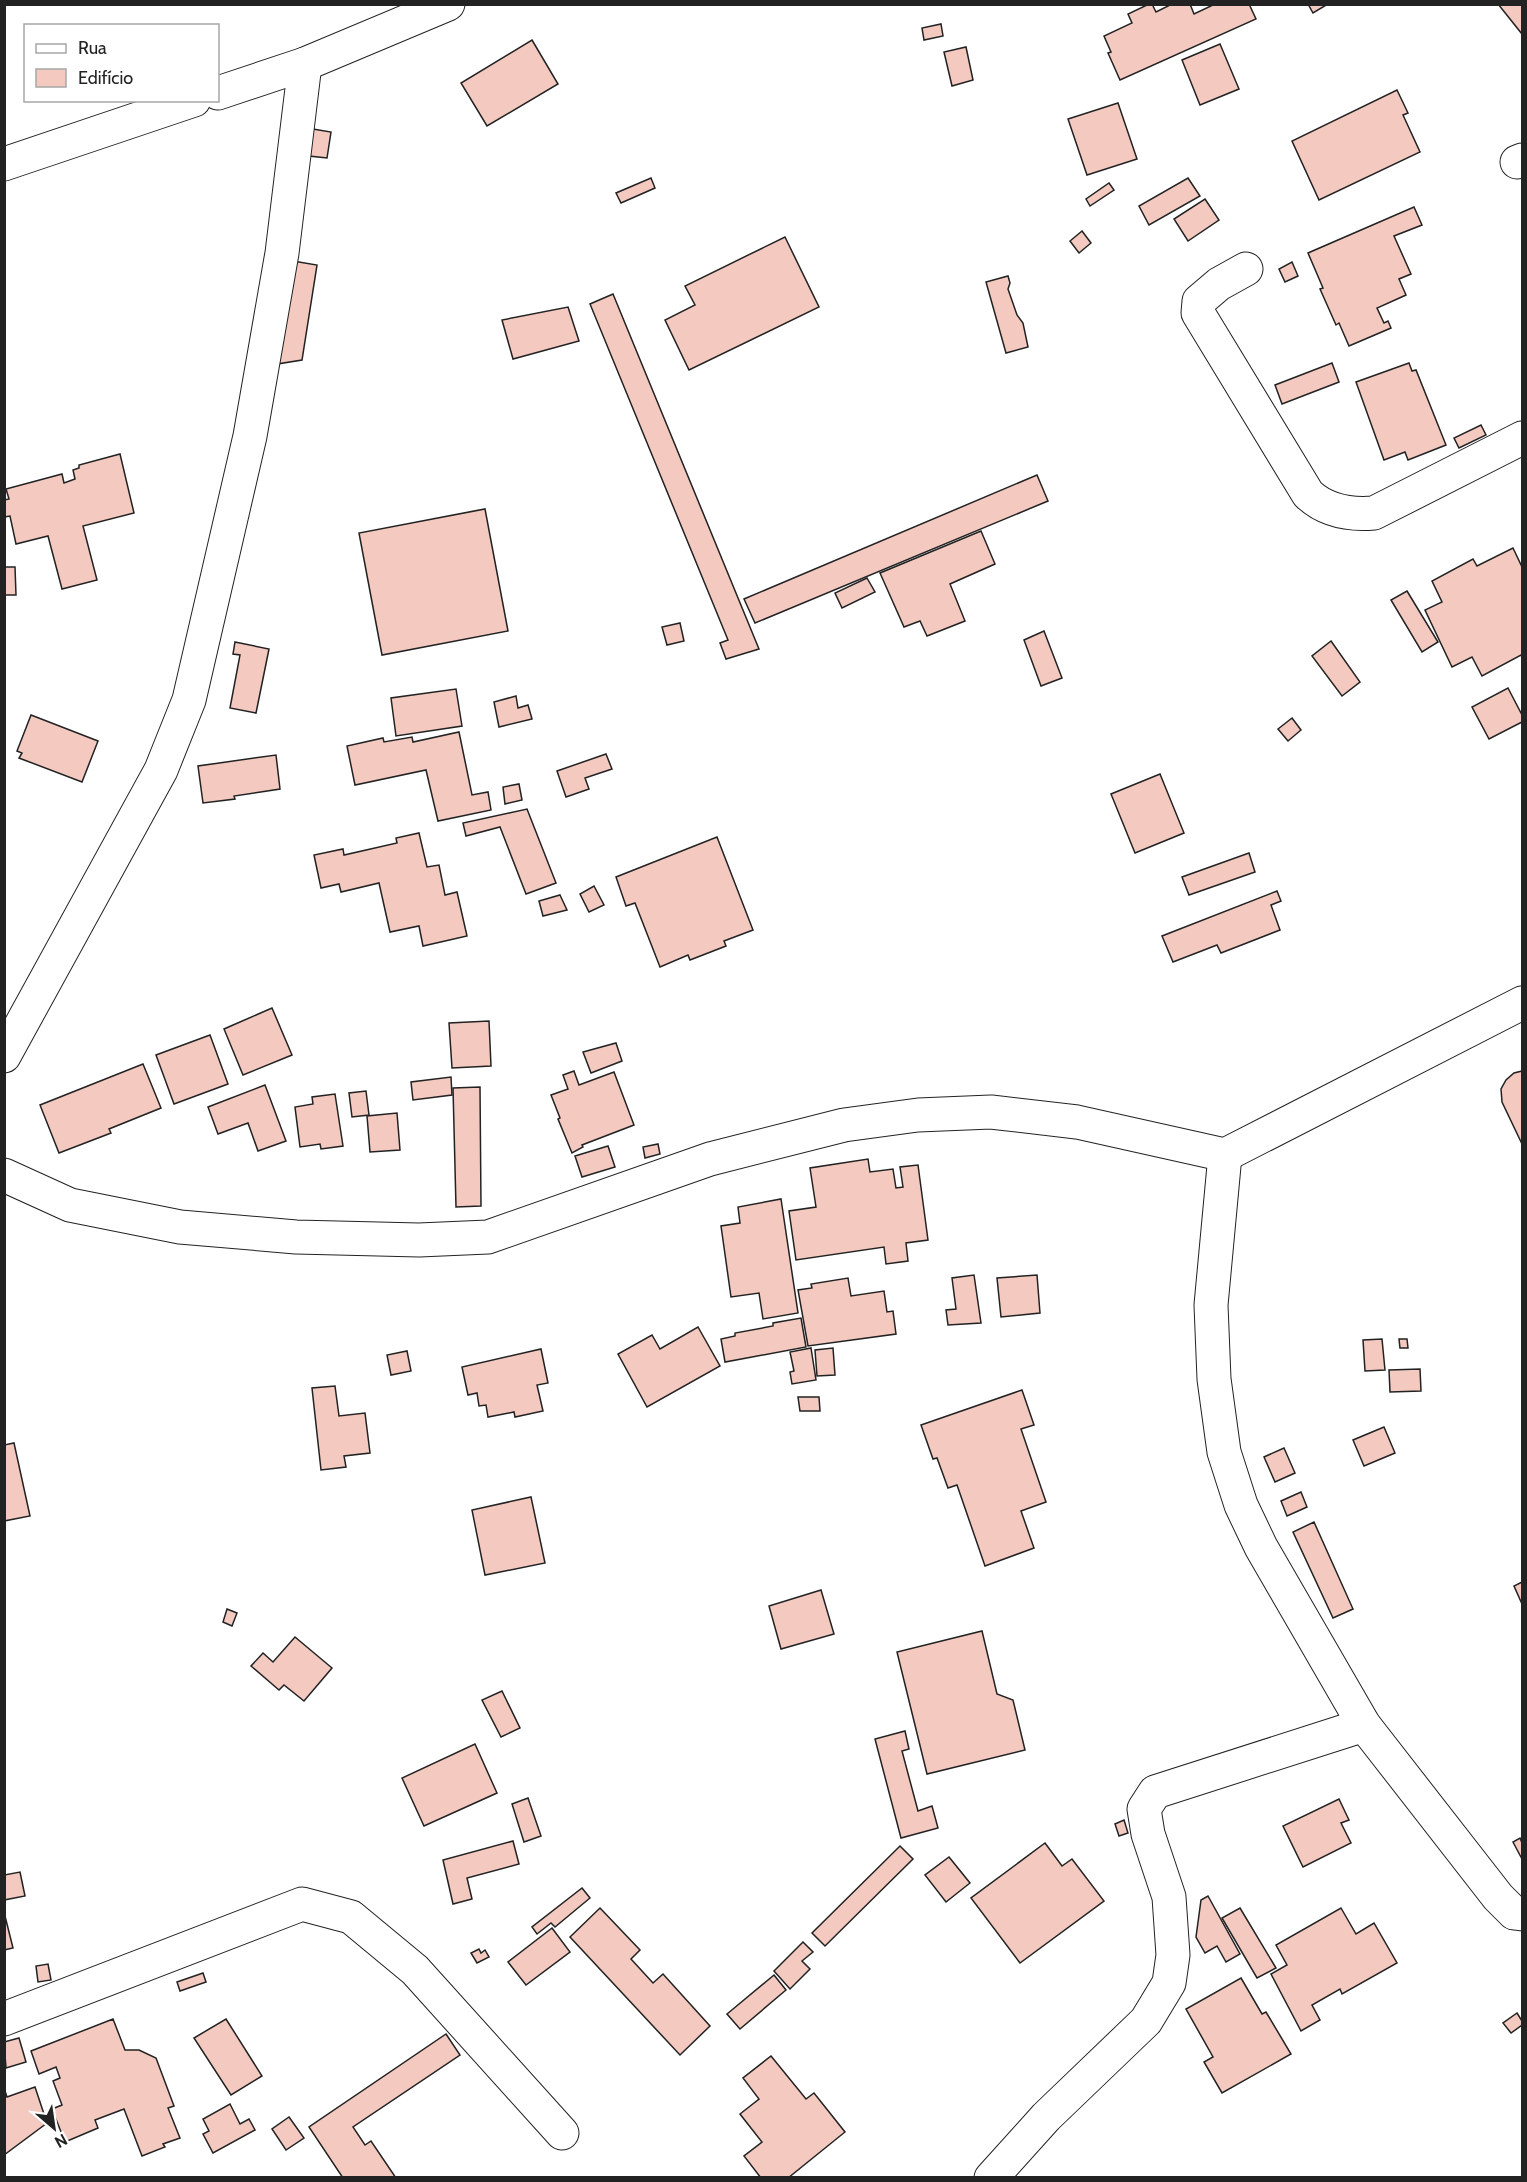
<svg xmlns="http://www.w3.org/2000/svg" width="1527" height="2182" font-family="Cabin,sans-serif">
	<rect width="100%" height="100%" fill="#fff"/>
	<g fill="#f3c9c0" stroke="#222" stroke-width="1.5">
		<polygon points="1149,4 1152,4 1156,12 1172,4 1190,4 1194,14 1215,4 1249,4 1256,19 1120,80 1108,53 1111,52 1104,36 1132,23 1128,14"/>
		<polygon points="1308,4 1328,4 1313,13"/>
		<polygon points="1498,4 1522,4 1522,34"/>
		<polygon points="941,24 943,36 924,40 922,28"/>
		<polygon points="532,40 558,84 487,126 461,83"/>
		<polygon points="1220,44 1239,89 1200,105 1182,60"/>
		<polygon points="966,47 973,80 952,86 944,52"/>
		<polygon points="1397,90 1408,113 1403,115 1420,152 1319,200 1292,141"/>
		<polygon points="1118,103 1137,159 1087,175 1068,119"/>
		<polygon points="313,129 331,132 327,158 309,156"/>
		<polygon points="651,178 655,188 621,203 616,193"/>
		<polygon points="1188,178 1200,196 1149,225 1139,206"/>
		<polygon points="1109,183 1114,190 1090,206 1086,199"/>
		<polygon points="1205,199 1219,220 1188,241 1174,219"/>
		<polygon points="1414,207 1422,225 1394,236 1411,274 1399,279 1406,295 1377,308 1384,323 1388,321 1391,328 1349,346 1339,323 1336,325 1320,289 1323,288 1308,253"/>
		<polygon points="1082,231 1091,243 1079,253 1070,241"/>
		<polygon points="785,237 819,307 689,370 665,320 695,305 685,286"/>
		<polygon points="293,261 317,265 302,360 277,364"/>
		<polygon points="1292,262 1298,276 1285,282 1279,269"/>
		<polygon points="1008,276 1010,283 1008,289 1017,315 1023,323 1028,347 1006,353 986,282"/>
		<polygon points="613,294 759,649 726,659 720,643 728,640 590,304"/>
		<polygon points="568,307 579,341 513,359 502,320"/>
		<polygon points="1332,363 1339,382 1282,404 1275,385"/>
		<polygon points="1409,363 1412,371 1416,370 1446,445 1408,460 1405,452 1384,460 1356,382"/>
		<polygon points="1481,425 1486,435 1459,448 1454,438"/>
		<polygon points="120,454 134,513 83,526 97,580 62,589 48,536 16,544 10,516 4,517 4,500 9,499 6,489 62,474 64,483 75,479 73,470 79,468 79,465"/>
		<polygon points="1037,475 1048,501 755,623 744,599"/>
		<polygon points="485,509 508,631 382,655 359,533"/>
		<polygon points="981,531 995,564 950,584 965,621 927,636 920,621 904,627 880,573"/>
		<polygon points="1513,548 1522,567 1522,657 1521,655 1482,676 1472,657 1452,667 1425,610 1442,602 1432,581 1473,559 1477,566"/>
		<polygon points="4,567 15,567 16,595 4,595"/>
		<polygon points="867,578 875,592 842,608 835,593"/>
		<polygon points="1407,591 1438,642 1422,652 1391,600"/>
		<polygon points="680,623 684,641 667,645 662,627"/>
		<polygon points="1044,631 1062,678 1041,686 1024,640"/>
		<polygon points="1331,641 1360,682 1342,696 1312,656"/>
		<polygon points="235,642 269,649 256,713 230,708 240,655 233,654"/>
		<polygon points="1508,688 1522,715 1522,722 1489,739 1472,707"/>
		<polygon points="456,689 462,726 396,736 391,698"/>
		<polygon points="516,696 518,708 528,705 532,719 499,727 494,702"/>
		<polygon points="31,715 98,741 82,782 19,758 22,753 17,751"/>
		<polygon points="1292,718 1301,730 1288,741 1278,729"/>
		<polygon points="459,732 472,795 488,792 491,810 438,821 426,770 355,785 347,746 383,738 384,742 412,737 413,742"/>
		<polygon points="606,754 612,769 585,778 589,789 566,797 557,771"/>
		<polygon points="276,755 280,789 234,796 235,799 203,803 198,766"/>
		<polygon points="1160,774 1184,833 1135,853 1111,794"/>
		<polygon points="519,784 522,800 505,804 503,787"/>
		<polygon points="527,809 556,883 526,894 500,827 466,836 463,823"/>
		<polygon points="419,833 427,867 439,865 445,895 457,892 467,936 423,946 419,926 390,932 379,883 341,892 339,884 321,888 314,855 343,849 344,855 397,843 396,838"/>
		<polygon points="717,837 753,930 724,941 726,946 690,960 688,955 660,967 635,903 626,906 616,877"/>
		<polygon points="1249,853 1255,872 1189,895 1182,877"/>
		<polygon points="594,886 604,905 589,912 580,894"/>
		<polygon points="1277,891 1281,901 1271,905 1280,930 1221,953 1217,945 1173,962 1162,936"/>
		<polygon points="560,895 567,910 543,916 539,901"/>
		<polygon points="272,1008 292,1055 243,1075 224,1029"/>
		<polygon points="489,1021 491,1066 452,1068 449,1023"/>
		<polygon points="210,1035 228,1084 174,1104 156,1055"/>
		<polygon points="616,1043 622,1061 591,1073 583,1052"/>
		<polygon points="143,1064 161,1108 109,1129 111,1133 59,1153 40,1105"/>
		<polygon points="574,1071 579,1085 614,1072 634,1125 582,1145 583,1147 572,1153 558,1119 560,1118 551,1095 568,1089 563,1075"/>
		<polygon points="1522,1071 1522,1144 1502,1102 1501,1089 1506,1080 1514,1073"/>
		<polygon points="451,1077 452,1095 413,1100 411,1082"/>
		<polygon points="265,1085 286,1141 258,1151 248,1123 218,1134 208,1107"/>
		<polygon points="480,1087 481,1206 456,1207 453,1088"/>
		<polygon points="366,1091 369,1115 352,1117 349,1093"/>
		<polygon points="335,1094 343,1146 321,1149 320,1144 300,1147 295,1107 313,1104 312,1097"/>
		<polygon points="397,1113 400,1150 370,1152 367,1116"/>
		<polygon points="658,1144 660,1154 645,1158 643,1147"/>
		<polygon points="608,1146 615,1167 582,1177 575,1156"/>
		<polygon points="868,1159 870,1172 893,1169 896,1188 903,1187 900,1167 918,1165 928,1240 906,1243 908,1261 886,1264 884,1247 796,1260 789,1211 816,1207 810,1168"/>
		<polygon points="781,1199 798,1313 763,1319 759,1293 731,1297 721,1226 740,1223 738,1207"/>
		<polygon points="974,1275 981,1323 948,1325 946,1310 956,1309 952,1278"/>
		<polygon points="1037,1275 1040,1313 1001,1317 997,1278"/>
		<polygon points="848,1278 851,1296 884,1291 887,1312 893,1311 896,1334 808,1346 798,1290 812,1288 811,1284"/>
		<polygon points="801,1318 806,1347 725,1362 721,1339 735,1336 735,1333 773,1326 773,1323"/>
		<polygon points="698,1327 720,1366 647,1407 618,1354 652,1335 660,1349"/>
		<polygon points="1382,1339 1385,1370 1365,1371 1363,1340"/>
		<polygon points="1399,1339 1407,1339 1408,1348 1400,1348"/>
		<polygon points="811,1348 816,1380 792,1384 790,1372 794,1371 790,1352"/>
		<polygon points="833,1348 835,1375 817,1376 815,1350"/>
		<polygon points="541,1349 548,1383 537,1385 543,1411 515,1417 514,1412 488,1417 486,1405 479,1406 477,1393 468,1395 462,1367"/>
		<polygon points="407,1351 411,1371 391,1375 387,1355"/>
		<polygon points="1420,1369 1421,1391 1390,1392 1389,1370"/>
		<polygon points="335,1386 339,1416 365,1413 370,1453 344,1456 346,1467 321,1470 312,1388"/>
		<polygon points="1022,1390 1034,1425 1021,1429 1046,1502 1021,1511 1034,1548 985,1566 957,1485 948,1488 937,1458 933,1459 921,1425"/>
		<polygon points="798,1397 819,1397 820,1411 800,1411"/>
		<polygon points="1384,1427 1395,1453 1364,1466 1353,1440"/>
		<polygon points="14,1443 30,1516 4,1521 4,1445"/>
		<polygon points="1284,1448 1295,1473 1275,1482 1264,1457"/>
		<polygon points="1301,1492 1307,1507 1287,1516 1281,1501"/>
		<polygon points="531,1497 545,1563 485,1575 472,1510"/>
		<polygon points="1314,1522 1353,1609 1333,1618 1293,1532"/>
		<polygon points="1522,1582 1522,1604 1514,1586"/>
		<polygon points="821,1590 834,1634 781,1649 769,1606"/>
		<polygon points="227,1609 237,1613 232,1626 223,1622"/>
		<polygon points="982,1631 997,1694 1013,1700 1025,1750 927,1774 897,1652"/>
		<polygon points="295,1637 332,1668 304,1701 284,1685 279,1690 251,1666 263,1653 273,1662"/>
		<polygon points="502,1691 520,1728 501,1737 482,1700"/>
		<polygon points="905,1731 909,1749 902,1751 918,1811 932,1806 938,1828 901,1838 875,1739"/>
		<polygon points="475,1744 497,1793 424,1826 402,1778"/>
		<polygon points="528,1798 541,1836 524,1842 512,1804"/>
		<polygon points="1339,1799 1349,1820 1341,1823 1351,1843 1303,1867 1283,1826"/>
		<polygon points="1124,1820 1128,1833 1119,1836 1115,1824"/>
		<polygon points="1520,1838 1522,1843 1522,1859 1513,1842"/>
		<polygon points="513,1841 519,1864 467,1878 472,1899 453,1904 443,1860"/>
		<polygon points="1045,1843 1062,1866 1072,1859 1104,1901 1020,1963 971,1898"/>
		<polygon points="900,1846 913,1859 825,1946 812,1933"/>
		<polygon points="949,1857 970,1883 946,1902 925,1875"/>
		<polygon points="20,1872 25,1896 4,1900 4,1875"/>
		<polygon points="582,1888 590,1898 555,1927 551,1923 537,1934 532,1927"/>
		<polygon points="1208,1896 1240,1954 1226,1962 1217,1946 1205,1953 1196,1937 1201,1900"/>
		<polygon points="600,1908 640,1950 631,1959 653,1983 663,1974 710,2026 680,2055 570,1937"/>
		<polygon points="1240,1908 1276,1968 1257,1978 1222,1918"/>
		<polygon points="1341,1908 1356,1934 1374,1923 1397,1963 1342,1994 1340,1989 1312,2005 1320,2020 1301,2031 1271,1974 1287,1965 1276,1945"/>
		<polygon points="4,1912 13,1948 4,1950"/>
		<polygon points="552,1928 570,1952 526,1985 508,1962"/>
		<polygon points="803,1942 813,1952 802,1961 810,1969 790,1989 774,1971"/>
		<polygon points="479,1949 481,1953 485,1950 489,1957 477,1963 471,1953"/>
		<polygon points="48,1964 51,1980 38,1982 36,1966"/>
		<polygon points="203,1973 206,1982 180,1991 177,1982"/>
		<polygon points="774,1975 786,1990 740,2029 727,2014"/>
		<polygon points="1241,1978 1262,2014 1266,2012 1291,2054 1222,2093 1204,2062 1213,2057 1186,2009"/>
		<polygon points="1517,2013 1522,2021 1522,2025 1511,2033 1503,2023"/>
		<polygon points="113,2019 125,2050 139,2050 156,2058 174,2106 168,2108 180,2138 163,2144 165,2147 142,2156 124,2109 95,2120 98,2128 65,2142 52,2109 62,2105 53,2081 60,2078 56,2067 39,2074 31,2051"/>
		<polygon points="226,2019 262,2076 231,2095 194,2038"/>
		<polygon points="446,2034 460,2055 353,2127 365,2145 371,2141 396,2178 343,2178 309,2127"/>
		<polygon points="19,2038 26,2062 6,2068 4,2042"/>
		<polygon points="771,2056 806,2099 814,2093 845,2132 788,2178 761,2178 744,2156 762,2142 740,2114 759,2099 743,2078"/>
		<polygon points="35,2087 47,2123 4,2155 4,2088 7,2097"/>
		<polygon points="230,2104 240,2124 249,2119 255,2130 213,2153 203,2134 209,2131 203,2119"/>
		<polygon points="289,2117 304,2138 286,2150 272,2129"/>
	</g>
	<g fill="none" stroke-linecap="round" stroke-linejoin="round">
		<defs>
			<g id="street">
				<polyline points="218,93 305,64 448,4"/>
				<polyline points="1517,162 1522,160"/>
				<polyline points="4,164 194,100"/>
				<path d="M1246,269L1219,284L1199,301L1198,313L1308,494C1326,511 1350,515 1374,513L1522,438"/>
				<polyline points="4,1056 161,770 189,700 250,436 282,253 305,64"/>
				<polyline points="1225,1155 1211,1305 1214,1379 1224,1452 1241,1505 1261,1547 1364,1725 1498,1897 1514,1913 1522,1914"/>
				<polyline points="4,1175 70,1205 180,1227 296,1237 419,1240 488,1237 710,1159 844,1125 918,1115 991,1112 1077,1122 1225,1155 1522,1003"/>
				<polyline points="4,2019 302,1904 351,1917 415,1970 562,2133"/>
				<polyline points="991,2178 1046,2117 1146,2021 1169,1983 1173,1955 1169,1897 1148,1834 1144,1809 1155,1792 1364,1725"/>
			</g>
		</defs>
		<use href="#street" stroke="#222" stroke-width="35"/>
		<use href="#street" stroke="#fff" stroke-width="33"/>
	</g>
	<rect width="1527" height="2182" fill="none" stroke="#222222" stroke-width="12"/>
	<rect x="24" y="24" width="195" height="78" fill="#ffffff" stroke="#a7a7a7" stroke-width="1.5"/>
	<rect x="36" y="44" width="30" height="9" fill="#ffffff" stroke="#a7a7a7" stroke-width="1.5"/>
	<text x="78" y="54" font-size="18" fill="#222222">Rua</text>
	<rect x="36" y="69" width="30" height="18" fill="#f3c9c0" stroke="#a7a7a7" stroke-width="1.5"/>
	<text x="78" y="84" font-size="18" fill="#222222">Edifício</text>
	<g transform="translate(54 2128) rotate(151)" stroke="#ffffff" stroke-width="4.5" paint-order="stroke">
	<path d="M0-4.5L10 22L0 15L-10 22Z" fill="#222222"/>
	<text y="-9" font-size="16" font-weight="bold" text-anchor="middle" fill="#222222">N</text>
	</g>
</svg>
